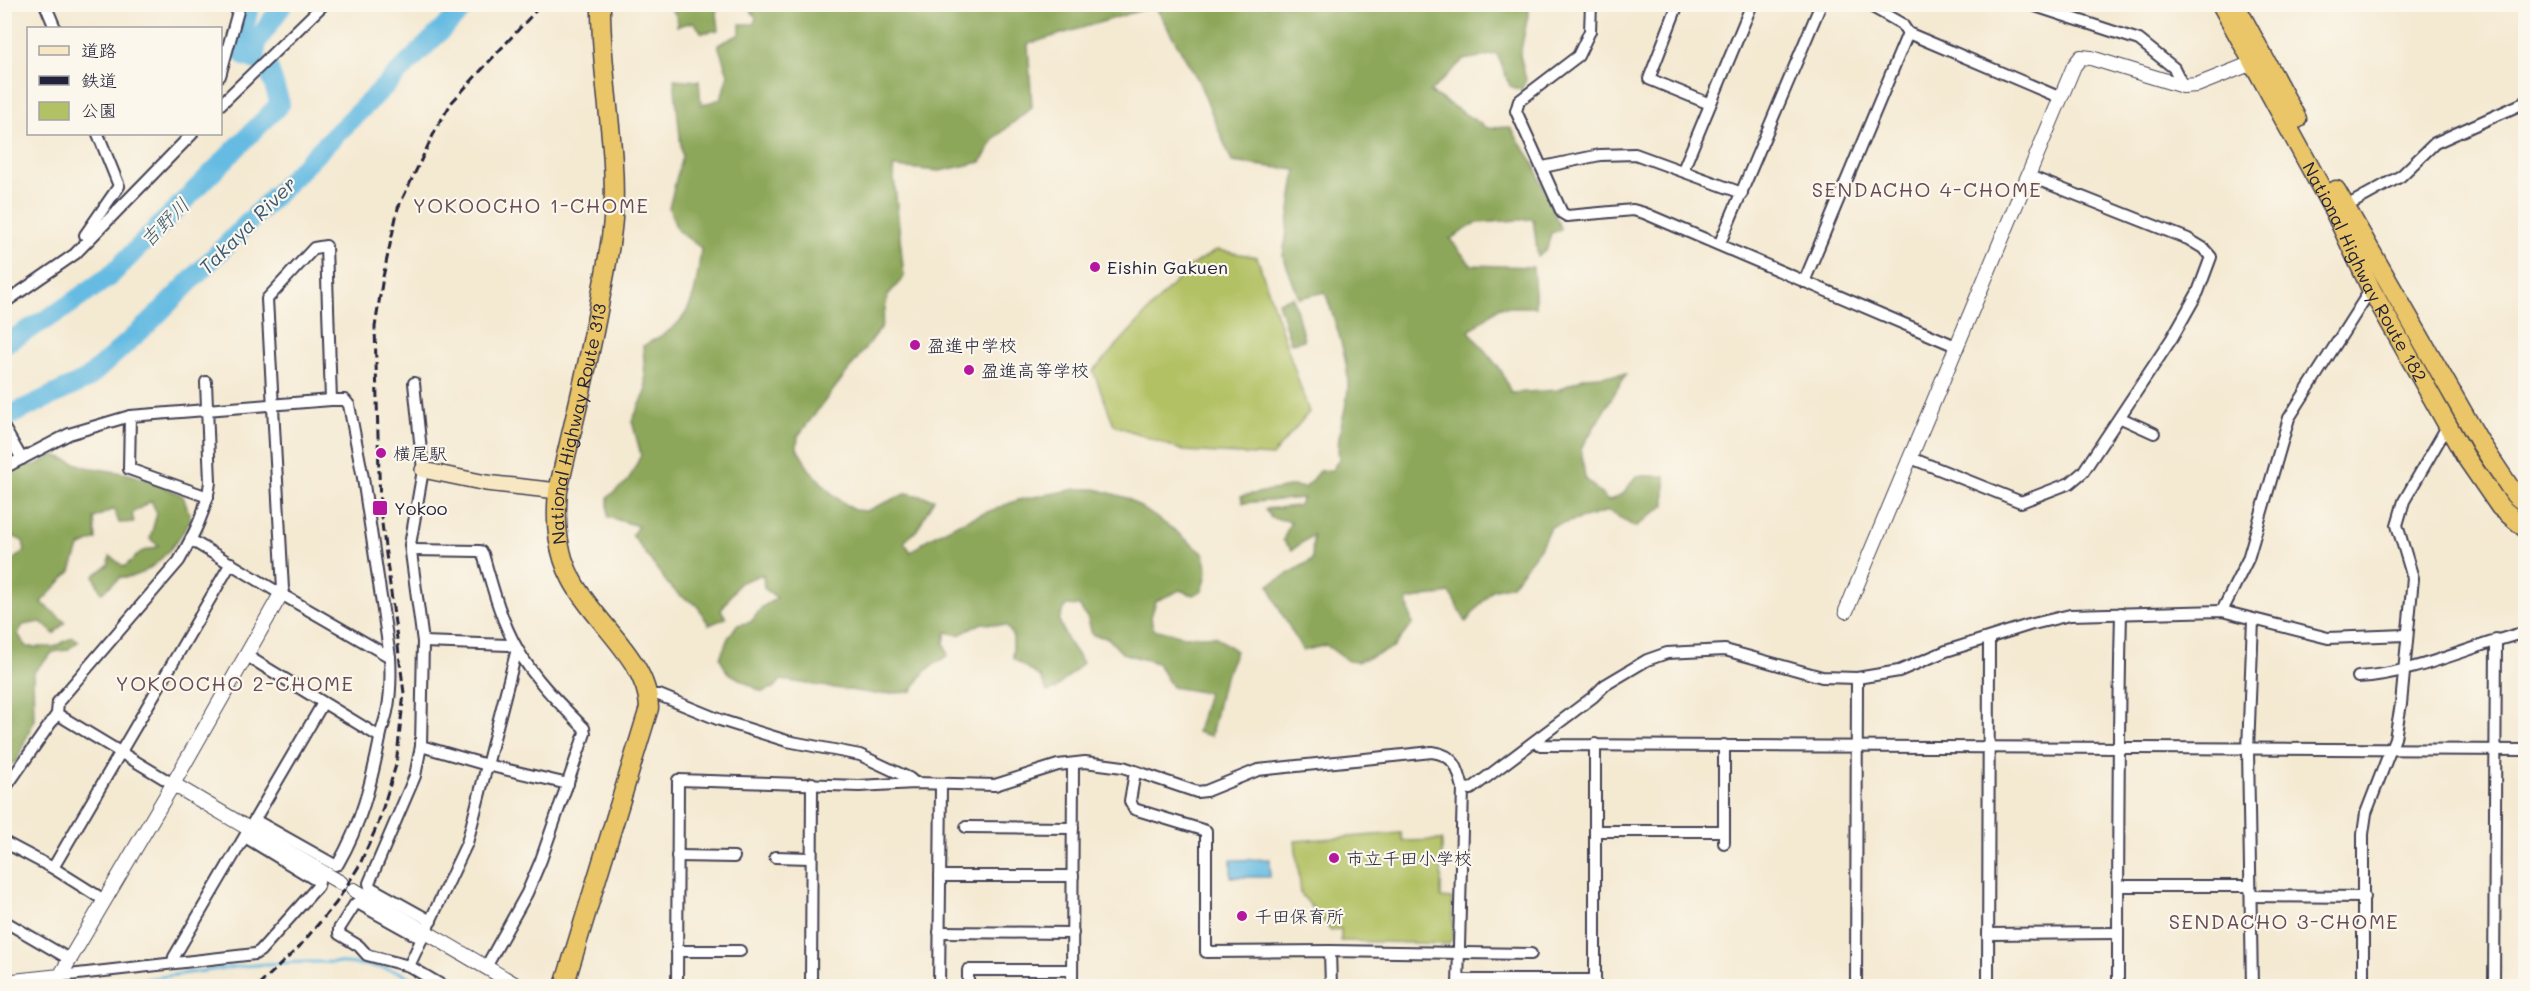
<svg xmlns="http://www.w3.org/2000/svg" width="2530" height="991" font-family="Mali,'Klee One',sans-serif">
	<rect width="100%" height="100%" fill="#fbf7ec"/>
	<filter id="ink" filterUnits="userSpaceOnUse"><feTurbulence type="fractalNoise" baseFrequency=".0167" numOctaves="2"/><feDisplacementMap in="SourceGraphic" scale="12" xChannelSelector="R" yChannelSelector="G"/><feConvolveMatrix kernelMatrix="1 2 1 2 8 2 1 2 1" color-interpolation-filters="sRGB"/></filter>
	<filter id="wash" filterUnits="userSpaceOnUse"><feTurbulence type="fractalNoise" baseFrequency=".008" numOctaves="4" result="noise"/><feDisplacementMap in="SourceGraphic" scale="24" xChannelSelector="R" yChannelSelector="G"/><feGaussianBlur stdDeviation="1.35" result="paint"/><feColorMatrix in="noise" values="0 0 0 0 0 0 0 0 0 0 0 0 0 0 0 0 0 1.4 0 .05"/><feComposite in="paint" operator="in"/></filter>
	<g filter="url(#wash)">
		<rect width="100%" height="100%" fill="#f4e9d1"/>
		<g fill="#b2c164" stroke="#6a7250" stroke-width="1.5">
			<polygon points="1217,250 1257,257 1309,412 1272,456 1184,451 1114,425 1093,371 1190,266"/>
			<polygon points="1401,833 1403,841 1442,840 1441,898 1452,899 1453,938 1448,944 1341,941 1341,929 1331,930 1301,894 1295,841"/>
		</g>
		<g fill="#8da75a" stroke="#58644a" stroke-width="1.5">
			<polygon points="667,5 716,5 719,30 702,33 694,22 677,26 676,15"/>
			<path d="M746,5H1530L1520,55L1526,80L1521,90L1510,86L1497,54L1463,60L1430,92L1487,128L1510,127L1533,162L1561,230L1551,233L1547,249L1538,257L1533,219L1476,223L1450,239L1471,265L1533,267L1536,307H1500L1469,331L1502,372L1511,393L1558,390L1585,377L1626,374L1581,449L1585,478L1608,501L1624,493L1636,476H1665V505L1635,527L1609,511L1550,527L1540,548L1512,585L1492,590L1466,622L1450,593L1407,600L1412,624L1393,648L1357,662L1348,661L1326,645L1303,651L1278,607L1269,585L1312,560L1313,535L1292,550L1283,540L1291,521L1271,518L1265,509L1298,506L1303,498L1243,503L1241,496L1294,486L1305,488L1319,471L1332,470L1339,459C1335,435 1347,412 1348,387C1349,360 1334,318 1325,292L1299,298L1283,256L1296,170L1232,162L1198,80L1155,6L1028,44L1032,107L995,138L981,162L940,171L893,167L904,277L888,295L881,328L798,436L797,448L809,469L833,495L854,510L866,511L907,493L934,499L917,530L904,542L911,552L928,539L959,523L1018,500L1076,489H1096L1127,498L1173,529L1203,553C1209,567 1207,577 1202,591L1193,595L1180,590L1156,601L1151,617L1153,629L1184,636H1215L1236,651L1222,686L1211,736L1197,732L1208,693L1172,687L1157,663L1122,653L1108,638L1092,635L1088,619L1079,606L1066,605L1059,620L1067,640L1083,663L1055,689L1047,692L1041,678L1013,658V637L1007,626L982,623L959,635L946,632L944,643L948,655L924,672L911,692L876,694L781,680L775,687L762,692L727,672L720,658L728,638L737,625L751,622L762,607L777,598L764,588L763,574L739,583L721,610L726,618L709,625L697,605L679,595L667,583L632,535L638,526L608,517V497L628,481L641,455L632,421L646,392L643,346C653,340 666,334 675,326C696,308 698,274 701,248L677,230L669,208L682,156L674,79L699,81L701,105L721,99L728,74L718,45L740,34V24H754L756,17Z"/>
			<polygon points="1293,297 1304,340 1291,343 1278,302"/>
			<path d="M54,455L86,467L129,474L155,482L183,496L191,519C178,542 150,580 121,577L101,593L94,576L109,564L110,556L124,567L141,552L159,546L150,539L157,513L151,501L132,513L134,522L119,523L114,509L94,518L96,539L79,547L71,571L41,602L65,622L54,634L41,622L23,625L18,634L26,647H54L73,637L79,641L67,650L53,652L33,673L34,720L16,763L5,764V565L25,551L23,541L8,534L5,535L4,471L12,466L36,465Z"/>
		</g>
		<polygon fill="#66bbe2" stroke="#446e8e" stroke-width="1.5" points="1270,859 1270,877 1231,877 1231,860"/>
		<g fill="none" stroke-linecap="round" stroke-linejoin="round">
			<path stroke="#66bbe2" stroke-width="3" d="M97,986C185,975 309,948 395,971C406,974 417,981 428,986"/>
			<g stroke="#66bbe2" stroke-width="20">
				<polyline points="250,4 239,48 245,56 256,60 256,43 283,4"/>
				<polyline points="4,344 60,311 110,276 280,104 269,69"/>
				<polyline points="4,418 87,379 149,323 312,158 468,4"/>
			</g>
		</g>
	</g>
	<g filter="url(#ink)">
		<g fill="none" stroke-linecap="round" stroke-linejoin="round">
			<defs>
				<g id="minor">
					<polyline points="45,4 55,28"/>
					<polyline points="1591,4 1590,31 1578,56 1519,101 1516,111 1562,213 1567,216 1633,210 1644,213 1958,347"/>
					<polyline points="1678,4 1649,79 1710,104"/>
					<polyline points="1867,4 1902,24 1908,33 2061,98"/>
					<polyline points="2029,4 2139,40 2174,68 2183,86"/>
					<polyline points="220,76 240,4"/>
					<polyline points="220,105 324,4"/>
					<polyline points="1543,167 1600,155 1635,154 1742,193"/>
					<polyline points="1683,170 1752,4"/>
					<polyline points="2343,208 2401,176 2435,143 2526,102"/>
					<polyline points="85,235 119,186 98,134"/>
					<polyline points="1720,243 1821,4"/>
					<polyline points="1804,282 1908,33"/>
					<polyline points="4,303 75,254 192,134"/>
					<polyline points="414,383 423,470 410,545 423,642 421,746 415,776 369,883 370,887 431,921"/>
					<polyline points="331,400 326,246 314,248 267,299 283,589 281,594 390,657"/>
					<polyline points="130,416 129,469 208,497"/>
					<polyline points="2121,418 2154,433"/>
					<polyline points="4,428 22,459"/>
					<polyline points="1911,458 2021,502 2070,483 2083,472 2172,338 2198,292 2211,257 2203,248 2188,239 2029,176"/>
					<path d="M4,468L69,434L130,416L331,400H345L349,405L363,478L390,657C391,676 391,694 387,712C385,721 381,730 380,739C371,784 361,824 338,864L335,865L255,820"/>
					<polyline points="191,540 281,594"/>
					<path d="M411,550L480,551L483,554C492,586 501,621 518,650C535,680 560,704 584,728L585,733L541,860L527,893L486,967"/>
					<polyline points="2222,611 2248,559 2289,418 2371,289"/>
					<polyline points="247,656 380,737"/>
					<path d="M2358,677C2415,674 2470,646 2526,632"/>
					<polyline points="649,695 659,695 720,720 787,741 860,755 909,778 915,783"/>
					<polyline points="57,714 173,784"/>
					<polyline points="1534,742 1541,745 2526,750"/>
					<polyline points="1724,745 1724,843"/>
					<polyline points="421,746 487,765 568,784"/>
					<polyline points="1135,772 1130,801 1134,809 1206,831 1206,952 1330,951 1531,954"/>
					<path d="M4,790L57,714L58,702L179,561C193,536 207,510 210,482L206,382"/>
					<polyline points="966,827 1073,828"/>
					<polyline points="1596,831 1724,831"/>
					<polyline points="4,842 53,868 104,900"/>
					<polyline points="677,856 734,857"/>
					<polyline points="775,857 810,858"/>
					<polyline points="53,868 231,563"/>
					<polyline points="940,876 1073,876"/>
					<polyline points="2119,886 2250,886"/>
					<polyline points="2251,896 2364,897"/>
					<polyline points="4,921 71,960"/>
					<polyline points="939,932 1073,933"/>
					<polyline points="1988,934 2118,933"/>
					<polyline points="422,939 359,904 355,904 339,929 339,934 359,946 367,955 409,966 443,986"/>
					<polyline points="677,951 740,951"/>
					<polyline points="1330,951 1331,986"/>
					<polyline points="173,963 174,957 323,703"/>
					<polyline points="409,966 467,843 517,649 509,645 423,642"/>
					<polyline points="1459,980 1595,980"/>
					<polyline points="54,986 60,976 255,954 260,951 318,886 319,882 245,837"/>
					<path d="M677,986L678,780L859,786L915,783L995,785L1058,765L1085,762L1123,767L1197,792L1206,791L1258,770L1432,752C1455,755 1458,768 1463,788L1471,789L1593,697L1605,685L1647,660L1667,653L1725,650L1822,677L1857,678L1899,671L1946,651L2029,625L2070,615L2222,611L2328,638L2406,635"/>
					<polyline points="811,986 812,783"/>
					<polyline points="939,986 941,784"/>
					<polyline points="968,986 968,970 1072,970"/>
					<polyline points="1072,986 1073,764"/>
					<polyline points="1458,986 1463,788"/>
					<polyline points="1595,986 1595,744"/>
					<polyline points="1856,986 1857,678"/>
					<polyline points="1988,986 1989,639"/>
					<path d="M2118,986C2118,862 2118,737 2121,613"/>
					<polyline points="2252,986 2248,750 2253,620"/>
					<polyline points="2363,986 2363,834 2366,813 2395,738 2401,704 2413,578 2397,525 2404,501 2448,425"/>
					<polyline points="2494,986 2496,639"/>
				</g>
				<g id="tertiary">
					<polyline points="1846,611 2074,66 2081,57 2091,58 2183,86 2197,85 2260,60"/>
					<polyline points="173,784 341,883"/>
					<polyline points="354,890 518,986"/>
					<polyline points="4,982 60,976 173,784 281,594"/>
				</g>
				<polyline id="secondary" points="423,470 486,483 558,491"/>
				<g id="trunk">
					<path id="s1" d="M2221,4L2335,213L2371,289L2465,456L2500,507L2526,529"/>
					<polyline points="2235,4 2297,119"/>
					<polyline points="2336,190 2481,444 2515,495 2526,504"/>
					<path id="s2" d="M564,986L649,708C648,660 593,621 572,580C557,552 555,523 558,491C572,428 589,364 600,300C605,273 611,246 613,219C618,147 600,76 601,4"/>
				</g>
			</defs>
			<use href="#minor" stroke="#424052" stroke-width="14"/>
			<use href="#tertiary" stroke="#424052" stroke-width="16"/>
			<use href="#secondary" stroke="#424052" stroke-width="18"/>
			<use href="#trunk" stroke="#424052" stroke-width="21"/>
			<use href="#minor" stroke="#fff" stroke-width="10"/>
			<use href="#tertiary" stroke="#fff" stroke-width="14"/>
			<use href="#secondary" stroke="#f7e8c3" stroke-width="15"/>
			<use href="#trunk" stroke="#eac669" stroke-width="18"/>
			<polyline stroke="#22223b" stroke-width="3" stroke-dasharray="9 4.5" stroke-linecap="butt" points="258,986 299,947 336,903 359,866 378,824 396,765 404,693 380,508 375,327 383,277 398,208 437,127 452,102 542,4"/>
		</g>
	</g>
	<g fill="#b5179e" stroke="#fbf7ec" stroke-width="2">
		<circle cx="1095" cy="267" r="6"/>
		<circle cx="915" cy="345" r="6"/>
		<circle cx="969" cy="370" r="6"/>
		<circle cx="381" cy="453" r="6"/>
		<rect x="372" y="500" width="16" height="16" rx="3"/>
		<circle cx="1334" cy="858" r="6"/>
		<circle cx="1242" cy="916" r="6"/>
	</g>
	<g text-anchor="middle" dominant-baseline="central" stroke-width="4.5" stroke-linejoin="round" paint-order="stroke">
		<g font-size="18" fill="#22223b" stroke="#fbf7ec" text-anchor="start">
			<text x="1107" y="267">Eishin Gakuen</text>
			<text x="927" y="345">盈進中学校</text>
			<text x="981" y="370">盈進高等学校</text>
			<text x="393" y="453">横尾駅</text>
			<text x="394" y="508">Yokoo</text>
			<text x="1346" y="858">市立千田小学校</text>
			<text x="1254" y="916">千田保育所</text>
		</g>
		<g font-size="18" fill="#22223b" stroke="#fbf7ec">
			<text stroke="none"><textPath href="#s1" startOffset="304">National Highway Route 182</textPath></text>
			<text stroke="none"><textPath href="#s2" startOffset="603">National Highway Route 313</textPath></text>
		</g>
		<g font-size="20" letter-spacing="1.5" fill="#674b56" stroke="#fbf7ec">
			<text x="1927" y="189">SENDACHO 4-CHOME</text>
			<text x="531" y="205">YOKOOCHO 1-CHOME</text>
			<text x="235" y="683">YOKOOCHO 2-CHOME</text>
			<text x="2284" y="921">SENDACHO 3-CHOME</text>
		</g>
		<g font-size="20" font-style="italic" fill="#3a5875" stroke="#fbf7ec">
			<text transform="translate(164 222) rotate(-45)">吉野川</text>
			<text transform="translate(247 225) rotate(-45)">Takaya River</text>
		</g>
	</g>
	<rect width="2530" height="991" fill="none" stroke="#fbf7ec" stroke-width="24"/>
	<rect x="27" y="27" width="195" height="108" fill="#fbf7ec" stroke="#a4a2a5" stroke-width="1.5"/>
	<rect x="39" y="46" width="30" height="9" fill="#f7e8c3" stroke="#a4a2a5" stroke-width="1.5"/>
	<text x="81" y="57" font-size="18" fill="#22223b">道路</text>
	<rect x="39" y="76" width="30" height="9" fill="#22223b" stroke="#a4a2a5" stroke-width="1.5"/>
	<text x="81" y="87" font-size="18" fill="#22223b">鉄道</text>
	<rect x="39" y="102" width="30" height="18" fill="#b2c164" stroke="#a4a2a5" stroke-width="1.5"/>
	<text x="81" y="117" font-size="18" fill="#22223b">公園</text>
</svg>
